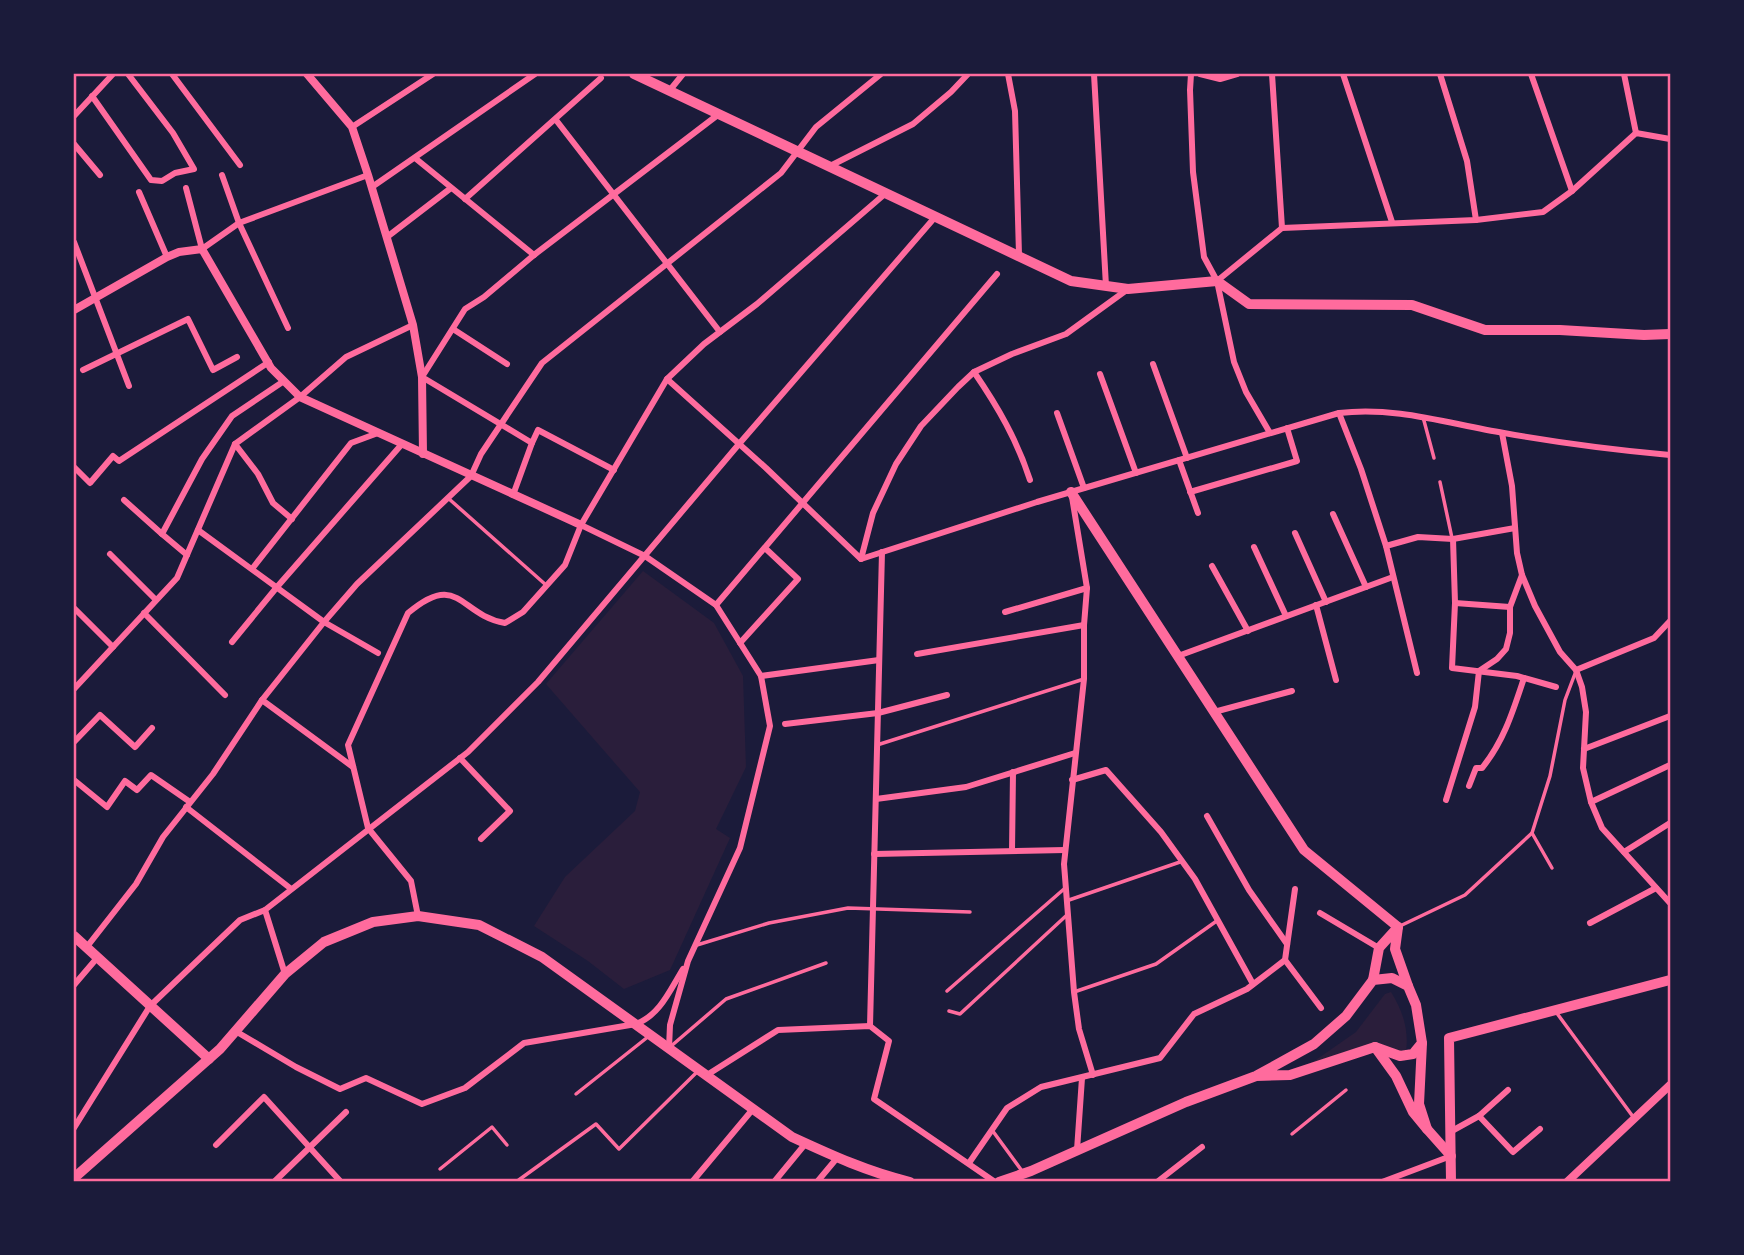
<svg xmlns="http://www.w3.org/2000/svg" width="1744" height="1255" font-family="Quicksand,sans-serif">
	<rect width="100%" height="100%" fill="#1b1b3a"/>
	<g fill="#2a1e3b">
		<polygon points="643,571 714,623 743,676 746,767 716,829 730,838 670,970 624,989 588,961 534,926 565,877 635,811 640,792 546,684"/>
		<path d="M1391,992C1403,1011 1409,1030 1406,1052L1361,1047L1310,1064L1356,1032L1385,994Z"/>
	</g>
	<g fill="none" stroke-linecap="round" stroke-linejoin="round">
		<g stroke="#ff6b9d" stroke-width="3.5">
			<polyline points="1423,417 1434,458"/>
			<polyline points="1440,482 1452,538"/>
			<polyline points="448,498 546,585"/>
			<polyline points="877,745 1084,679"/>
			<polyline points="1532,833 1552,868"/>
			<polyline points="1069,900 1180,862"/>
			<polyline points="1400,926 1465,895 1532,833 1550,776 1565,700 1576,671"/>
			<polyline points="697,945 769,923 848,908 970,912"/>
			<polyline points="947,991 1064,889"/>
			<polyline points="1074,992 1156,964 1218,920"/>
			<polyline points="949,1011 960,1014 1068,914"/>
			<polyline points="1556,1012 1634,1118"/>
			<polyline points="670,1047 726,999 826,963"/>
			<polyline points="576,1094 649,1036"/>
			<polyline points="992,1130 1022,1171"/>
			<polyline points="1292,1134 1346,1090"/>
			<polyline points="440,1169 492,1127 507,1145"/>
			<polyline points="516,1182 596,1124 619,1149 698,1071"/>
		</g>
		<g stroke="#ff6b9d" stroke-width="6">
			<polyline points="172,74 240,165"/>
			<polyline points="1008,74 1015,111 1019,255"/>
			<polyline points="1094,74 1106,286"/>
			<polyline points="1191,74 1190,90 1193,172 1204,257 1217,281 1234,362 1246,392 1270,433"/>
			<polyline points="1200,74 1220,79 1237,74"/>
			<polyline points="1272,74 1282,228"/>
			<polyline points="1343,74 1392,222"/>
			<polyline points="1440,74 1467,161 1476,220"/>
			<polyline points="1531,74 1572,191"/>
			<polyline points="1624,74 1636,133"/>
			<polyline points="670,90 683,74"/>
			<polyline points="92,96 151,180 162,181 175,173 194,169 173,133 128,74"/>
			<polyline points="74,116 113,74"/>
			<polyline points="556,120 720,332"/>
			<polyline points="352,127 433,74"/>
			<polyline points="74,144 100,175"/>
			<polyline points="415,158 534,255"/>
			<polyline points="830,166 913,124 951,92 968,74"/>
			<polyline points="222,175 239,223 288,328"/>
			<polyline points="372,187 535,74"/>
			<polyline points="186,188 202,249 239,223 368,175"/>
			<polyline points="139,192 167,257"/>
			<polyline points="465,199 601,78"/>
			<polyline points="387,237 451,188"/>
			<polyline points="74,242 129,386"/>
			<polyline points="1217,281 1282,228 1476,220 1543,212 1572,191 1636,133 1670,139"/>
			<polyline points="453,329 507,364"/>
			<polyline points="1153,364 1187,458"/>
			<polyline points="83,370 188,319 213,370 237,357"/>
			<path d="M974,372C998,407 1017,440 1030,480"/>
			<polyline points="1100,374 1136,473"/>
			<path d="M667,379L766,468L861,559L1037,502L1339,413C1396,406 1449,424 1504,433C1560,443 1615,450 1670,455"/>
			<polyline points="1057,413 1084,488"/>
			<polyline points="1339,413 1361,469 1386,546 1417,673"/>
			<polyline points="1502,433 1512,486 1517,553 1522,575 1535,606 1560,652 1576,670 1582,687 1586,712 1583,768 1591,802 1602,828 1670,903"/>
			<polyline points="235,444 258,474 273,503 292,519"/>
			<polyline points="1179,460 1198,513"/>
			<polyline points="74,467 90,483 113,456 119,461 269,362"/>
			<polyline points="614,470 538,430 532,443 422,377 465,309 484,297 534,255 719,114"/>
			<polyline points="1190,492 1297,461 1287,428"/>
			<polyline points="513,495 532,443"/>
			<polyline points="1072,497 1087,588 1084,625 1084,679 1064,864 1074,992 1079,1029 1093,1075"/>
			<polyline points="124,500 162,534"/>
			<polyline points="1333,514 1366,587"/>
			<polyline points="581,525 645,556 716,605 761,676 770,726 740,848 688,961 670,1025 669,1048"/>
			<polyline points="198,530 324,622 378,653"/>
			<polyline points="1295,533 1326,602"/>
			<polyline points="1453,539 1455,603 1452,668 1517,676 1556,687"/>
			<polyline points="1386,546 1418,537 1453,539 1515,528"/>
			<polyline points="1254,547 1286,616"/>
			<polyline points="110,554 156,600"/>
			<polyline points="187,555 162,534 202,459 232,416 284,381"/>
			<polyline points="861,559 873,513 896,464 921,426 958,387 974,372 1012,354 1066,334 1128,289"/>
			<polyline points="1212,566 1248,631"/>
			<polyline points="252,569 351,443 378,433"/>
			<polyline points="1455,603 1510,607"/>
			<polyline points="716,605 997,274"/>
			<polyline points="1316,605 1336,680"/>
			<polyline points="74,608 113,647"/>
			<polyline points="1005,612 1087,588"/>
			<polyline points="144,613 225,695"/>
			<polyline points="232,642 277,587 402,444"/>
			<polyline points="740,643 798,579 765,548"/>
			<polyline points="917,654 1084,625"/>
			<polyline points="1178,656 1393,577"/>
			<polyline points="1576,670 1654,638 1670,621"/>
			<polyline points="761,676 879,660"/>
			<polyline points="74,689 177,578 235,444 300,397 346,357 413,325"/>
			<polyline points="262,700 353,767"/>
			<polyline points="1214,712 1292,691"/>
			<polyline points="785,724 878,713 947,695"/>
			<polyline points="74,742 100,715 135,747 152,728"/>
			<polyline points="1584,749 1670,716"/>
			<polyline points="460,758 510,811 481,839"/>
			<polyline points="74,780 107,807 125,781 137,790 151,775 190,802"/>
			<polyline points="1072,780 1106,770 1161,832 1195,879 1253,984"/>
			<path d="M1469,786L1476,768H1482C1504,741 1513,711 1524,678"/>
			<polyline points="876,799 966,787 1075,753"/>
			<polyline points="1446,800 1475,707 1479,671 1497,659 1506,649 1510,633 1510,607 1522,575"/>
			<polyline points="1591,802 1670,765"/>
			<polyline points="186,807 290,888"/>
			<polyline points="1207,816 1249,890 1287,944"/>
			<polyline points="1012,851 1013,772"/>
			<polyline points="1624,852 1670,823"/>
			<polyline points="874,854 1065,850"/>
			<polyline points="1320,913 1379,948"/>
			<path d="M418,916L411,881L368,828L348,745L408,613C459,570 459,615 505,623L523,612L565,565L581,525L667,379L704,344L757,304L886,193"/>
			<polyline points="1590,923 1656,888"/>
			<polyline points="86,948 136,884 163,837 213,774 262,700 324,622 357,584 471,476 481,454 542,363 781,173 816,127 881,74"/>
			<polyline points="1285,960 1321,1008"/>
			<polyline points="285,974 265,910 468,752 538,682 739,444 936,216"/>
			<polyline points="74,985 97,958"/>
			<polyline points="870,1026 882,552"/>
			<path d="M237,1032L296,1067L340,1089L366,1078L422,1104L465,1088L524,1043L636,1024C660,1015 670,990 683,969"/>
			<polyline points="707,1075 778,1030 870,1026 889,1041 874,1099 995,1182"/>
			<polyline points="1479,1116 1513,1152 1540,1129"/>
			<polyline points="74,1128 150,1006 240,920 265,910"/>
			<polyline points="1450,1132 1479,1116 1508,1090"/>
			<polyline points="216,1145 264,1097 341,1182"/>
			<polyline points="1077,1150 1082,1078"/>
			<polyline points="969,1163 1007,1108 1041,1087 1160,1058 1194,1014 1247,989 1285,960 1295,889"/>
			<polyline points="274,1182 346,1112"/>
			<polyline points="692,1182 753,1109"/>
			<polyline points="774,1182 806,1143"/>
			<polyline points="817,1182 837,1158"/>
			<polyline points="1157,1182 1202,1147"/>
			<polyline points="1382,1182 1451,1156"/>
		</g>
		<g stroke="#ff6b9d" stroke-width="8">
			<polyline points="307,74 352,127 368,175 413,325 422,377 423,454"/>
			<polyline points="74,310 167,257 179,252 202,249 271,368 300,397 581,525"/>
			<polyline points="1567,1182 1670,1085"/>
		</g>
		<g stroke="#ff6b9d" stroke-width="10">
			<polyline points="634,74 1071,281 1128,289 1217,281 1249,304 1412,305 1485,330 1560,330 1644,335 1670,334"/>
			<polyline points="1071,492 1304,850 1398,927"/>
			<polyline points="74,936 209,1059"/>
			<polyline points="1373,980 1379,948 1398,927 1395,949 1408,986"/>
		</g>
		<g stroke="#ff6b9d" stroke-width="10">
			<polyline points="1375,1047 1396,1076 1413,1112 1427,1129 1419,1104 1422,1043"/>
			<polyline points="1427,1129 1451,1156"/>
			<path d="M74,1178L220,1049L285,974L324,942L373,922L418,916L479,925L542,957L792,1137C831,1155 868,1172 910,1182"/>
			<polyline points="999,1182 1031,1171 1186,1102 1256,1076 1314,1044 1346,1016 1373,980 1392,978 1408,986 1416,1005 1422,1043 1413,1054 1400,1056 1375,1047 1290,1075 1256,1076"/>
			<polyline points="1451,1182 1449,1038 1670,980"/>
		</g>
	</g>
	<rect width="1744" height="1255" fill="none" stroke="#1b1b3a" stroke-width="150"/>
	<rect x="75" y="75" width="1594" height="1105" fill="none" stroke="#ff6b9d" stroke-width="2.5"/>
</svg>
